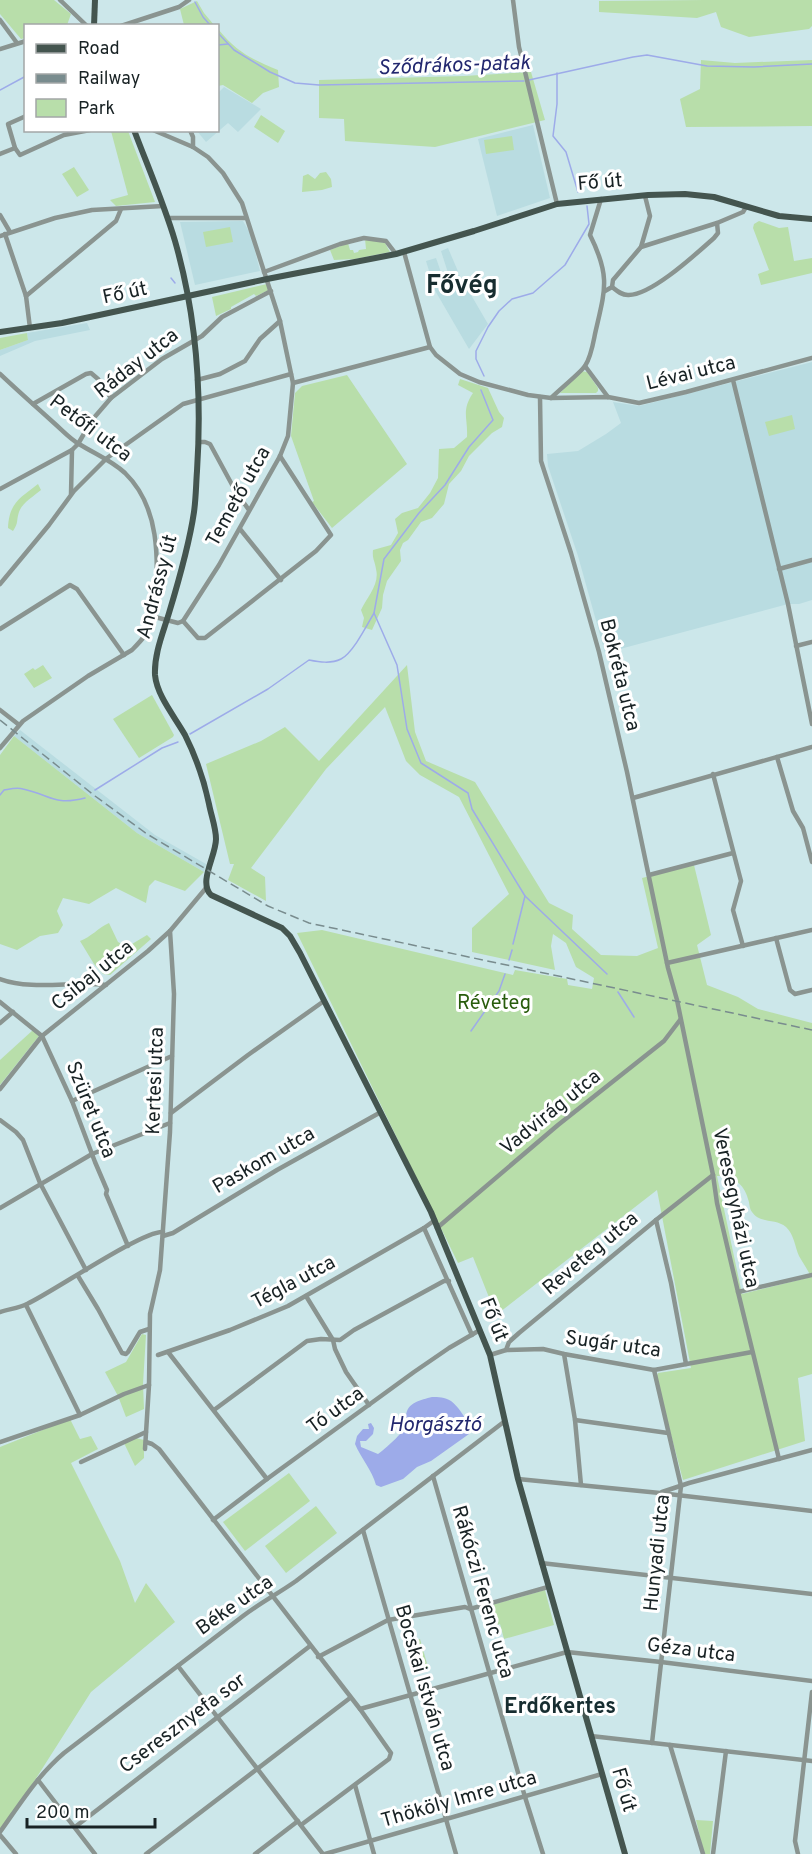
<svg xmlns="http://www.w3.org/2000/svg" width="812" height="1854" font-family="Overpass,sans-serif">
	<rect width="100%" height="100%" fill="#cce7ea"/>
	<g fill="#b9dce1">
		<polygon points="224,87 261,109 238,132 228,123 206,142 197,131 218,130 218,93"/>
		<polygon points="533,125 550,198 497,216 478,139"/>
		<polygon points="243,221 251,235 260,271 195,285 180,222"/>
		<polygon points="448,248 460,276 488,324 469,349 426,275 430,274 426,261 436,258 443,278 449,276 441,251"/>
		<polygon points="87,323 90,330 35,341 0,356 0,350 28,340 27,333"/>
		<polygon points="812,362 812,600 799,604 788,604 605,653 578,556 548,466 547,454 578,451 606,434 621,423 613,402 639,406"/>
		<polygon points="20,730 155,835 206,864 204,872 137,833 14,736"/>
	</g>
	<g fill="#b8deaa" fill-rule="evenodd">
		<polygon points="0,0 54,0 71,14 67,25 26,26 25,38 21,39 0,14"/>
		<polygon points="704,0 812,0 812,26 809,29 749,37 721,27 716,12 697,18 599,12 599,1"/>
		<polygon points="197,1 204,13 214,25 184,25 180,9"/>
		<path d="M218,29C238,53 250,58 278,70L279,87L263,93L252,103L223,85L218,86Z"/>
		<polygon points="701,60 735,63 812,60 812,126 686,127 680,99 700,89"/>
		<polygon points="531,72 545,120 435,147 345,141 344,119 319,118 319,80 464,76"/>
		<polygon points="261,115 285,131 278,143 254,127"/>
		<polygon points="111,131 128,131 155,202 116,206 110,200 128,195"/>
		<polygon points="512,136 514,150 486,154 484,140"/>
		<polygon points="74,167 89,190 77,197 62,174"/>
		<polygon points="326,172 331,179 332,187 322,190 302,192 303,176 308,174 315,179 320,173"/>
		<polygon points="759,221 779,228 788,227 794,261 812,258 812,273 761,285 758,274 769,270 753,228 754,224"/>
		<polygon points="230,227 233,242 206,247 203,232"/>
		<polygon points="365,239 385,243 390,252 355,259 334,260 330,250 348,243 350,250 353,250 354,253 358,252 359,250 366,249"/>
		<polygon points="267,284 269,290 256,296 254,294 231,307 231,309 216,316 212,297"/>
		<polygon points="27,333 28,340 0,350 0,338"/>
		<polygon points="581,371 587,372 598,388 598,391 596,393 560,393"/>
		<polygon points="347,375 407,464 332,528 312,502 314,501 291,436 295,393 302,386"/>
		<path d="M460,379L488,388L499,412L504,418L502,427L492,433L469,456L461,471L449,484L444,504L432,518L421,522L408,540L403,543L400,550L401,561L387,581L383,595L382,608L372,630L362,627L364,618L361,610C367,597 380,584 376,569C375,561 372,559 373,550L391,545L398,533L395,519L402,513L418,508L430,493L438,478L439,449L454,448L467,437C468,418 461,411 473,393L458,385Z"/>
		<polygon points="792,415 795,429 769,436 765,422"/>
		<path d="M38,484L41,490C34,496 22,503 19,512C16,521 19,522 13,531L8,528C9,503 20,498 38,484Z"/>
		<polygon points="43,665 52,678 34,688 24,674 33,668 35,670"/>
		<path d="M407,665L415,732L426,761L475,782L549,903L573,915L572,929L601,955L637,956L658,948L642,878L694,865L711,935L697,945L707,985L738,997L758,1009L812,1023V1374L798,1378L805,1441L683,1480L656,1378L658,1373L691,1368L657,1190L496,1315L473,1257L458,1263L297,933L322,930L513,975L515,970L567,979L568,985L592,989L594,978L576,967L566,943L553,934L551,946L555,970L472,952V928L509,894L459,797L420,775L406,761L385,707L326,769L251,868L265,877L266,901L228,880L234,864H230L206,764L261,741L285,727L319,761ZM717,1176C732,1176 744,1183 748,1199C750,1204 749,1208 752,1212C760,1224 776,1218 786,1227C794,1234 795,1247 799,1256C803,1263 808,1270 811,1277L742,1294Z"/>
		<polygon points="152,695 174,735 173,737 139,758 113,719"/>
		<polygon points="14,736 137,833 204,872 185,891 155,880 149,886 146,903 116,888 89,904 63,898 57,911 63,925 58,933 40,936 17,950 0,944 0,755"/>
		<path d="M109,923L118,942L127,947L147,935L151,939L110,975L103,974L94,964L80,941C91,937 98,928 109,923Z"/>
		<polygon points="33,1030 39,1036 0,1085 0,1060"/>
		<polygon points="142,1334 146,1335 143,1384 144,1409 126,1417 118,1396 105,1372 126,1362"/>
		<polygon points="70,1419 80,1439 91,1436 98,1449 71,1463 120,1561 135,1603 146,1583 175,1622 91,1692 0,1835 0,1447"/>
		<polygon points="136,1438 144,1440 144,1458 135,1466 124,1443"/>
		<polygon points="289,1473 310,1501 245,1551 223,1522"/>
		<polygon points="316,1506 337,1533 286,1573 265,1546"/>
		<polygon points="545,1590 554,1625 504,1639 500,1624 494,1626 488,1606"/>
		<polygon points="420,1639 428,1667 413,1671 406,1643"/>
		<polygon points="696,1820 713,1821 710,1854 704,1854"/>
	</g>
	<path fill="#9dabe9" d="M432,1397C438,1397 445,1397 451,1401C459,1407 471,1424 469,1434L431,1461L417,1467L403,1479L381,1487L376,1485C372,1470 361,1458 355,1444L357,1436L363,1429H369L368,1424L371,1423L374,1428L373,1434L366,1441H360L361,1447L378,1454C385,1449 403,1433 406,1426C407,1421 406,1421 406,1416C407,1402 421,1400 432,1397Z"/>
	<g fill="none" stroke-linecap="round" stroke-linejoin="round">
		<g stroke="#9dabe9" stroke-width="1.5">
			<polyline points="195,2 203,17 211,26"/>
			<polyline points="218,33 234,50 270,72 295,83 319,85 524,81"/>
			<polyline points="218,45 228,44"/>
			<polyline points="557,73 557,104 553,136 566,152 578,192"/>
			<polyline points="529,80 633,57 647,55 707,66 754,67 812,64"/>
			<polyline points="0,90 26,76"/>
			<polyline points="171,278 175,283"/>
			<polyline points="484,376 476,359 476,351 488,327 499,311 512,299 533,293 565,265 589,224 587,206"/>
			<polyline points="481,390 493,420 469,447 445,485 419,513 384,559 374,613 397,665 407,729 421,763 468,793 472,809 525,896 513,944"/>
			<path d="M190,734L268,689L309,660C319,662 331,664 341,659C353,653 367,625 374,613"/>
			<polyline points="95,790 162,748 178,742"/>
			<path d="M0,795L4,790C10,789 17,787 23,789C51,795 54,806 85,798"/>
			<polyline points="525,896 607,974"/>
			<polyline points="509,960 512,950"/>
			<polyline points="618,992 634,1017"/>
			<polyline points="471,1031 499,991 505,974"/>
		</g>
		<g stroke="#8a9490" stroke-width="4.5">
			<polyline points="60,0 87,26"/>
			<polyline points="513,0 519,47 557,204"/>
			<polyline points="0,20 17,43"/>
			<polyline points="121,26 179,7 189,0"/>
			<polyline points="0,49 26,41"/>
			<polyline points="26,116 8,124 15,148 20,155 64,135 90,130"/>
			<polyline points="153,130 193,147 208,157 223,173 242,203 280,321 293,383 288,436 280,456 219,565 183,621 178,623 155,617"/>
			<polyline points="190,130 193,137 193,147"/>
			<polyline points="0,154 15,148"/>
			<polyline points="0,215 10,232"/>
			<polyline points="168,218 246,218"/>
			<polyline points="5,234 26,296 30,328"/>
			<polyline points="0,236 55,218 92,210 163,206"/>
			<polyline points="641,247 650,216 645,196"/>
			<polyline points="404,252 430,347 436,355 460,374 479,382 528,395 551,398 608,397 639,403 686,392 812,358"/>
			<polyline points="264,272 340,244 364,238 386,241 396,254"/>
			<path d="M612,287C617,291 621,295 628,295C651,296 697,253 714,238L718,233L717,223"/>
			<polyline points="605,291 612,287 613,280 641,247 717,223 743,212 746,207"/>
			<polyline points="26,296 116,221 121,209"/>
			<polyline points="585,366 608,397"/>
			<path d="M0,374C18,391 36,407 54,423C62,430 70,439 79,444C95,454 111,460 125,473C164,511 157,569 155,617C151,630 142,640 132,650L88,676L23,721L0,748"/>
			<polyline points="197,380 220,374 245,361 260,339 280,321"/>
			<polyline points="733,380 788,604 812,724"/>
			<polyline points="293,383 430,347"/>
			<polyline points="540,397 541,461 571,553 599,652 627,772 668,968 677,1000 713,1175 717,1203 738,1292 779,1459"/>
			<path d="M551,398C560,389 579,374 585,366C591,357 593,344 595,334C605,290 611,277 590,235L601,199"/>
			<polyline points="33,404 86,374 91,373 98,379 111,398"/>
			<polyline points="198,442 205,442 210,444 236,492 249,510"/>
			<polyline points="0,489 72,450 78,444 92,420 111,398 162,359 202,336 222,317 271,291"/>
			<polyline points="71,494 72,450"/>
			<polyline points="240,529 281,580"/>
			<polyline points="779,569 812,560"/>
			<polyline points="0,584 49,525 74,491 107,458 183,404 291,374"/>
			<polyline points="183,621 198,638 205,638 316,551 331,535 280,456"/>
			<polyline points="0,629 70,585 77,589 124,655"/>
			<polyline points="796,646 812,642"/>
			<polyline points="0,710 18,724"/>
			<polyline points="777,757 793,811 803,828 812,862"/>
			<polyline points="713,774 741,881 733,910 743,946"/>
			<polyline points="633,798 812,747"/>
			<polyline points="649,875 733,853"/>
			<polyline points="776,938 790,990 795,994 812,990"/>
			<polyline points="667,963 812,930"/>
			<path d="M0,979C33,991 72,981 106,985"/>
			<polyline points="0,1002 42,1036 72,1101 95,1162 107,1190 106,1194 128,1246"/>
			<polyline points="0,1023 13,1012"/>
			<polyline points="0,1089 42,1036 148,951 170,931 206,888"/>
			<polyline points="72,1101 172,1056"/>
			<polyline points="171,1113 248,1055 324,1001"/>
			<polyline points="0,1120 16,1132 23,1140 40,1183 86,1270"/>
			<polyline points="0,1208 92,1154 170,1123"/>
			<polyline points="656,1220 671,1283 686,1364"/>
			<polyline points="424,1228 472,1335"/>
			<polyline points="437,1228 558,1125 664,1041 680,1020"/>
			<polyline points="163,1236 173,1233 277,1170 381,1112"/>
			<polyline points="78,1276 98,1309 122,1353 126,1354 128,1352 140,1332 149,1329"/>
			<polyline points="738,1292 812,1275"/>
			<polyline points="306,1296 333,1340 335,1349 346,1372 369,1405"/>
			<polyline points="26,1305 80,1415"/>
			<path d="M0,1312C9,1309 19,1308 27,1304C53,1292 143,1230 163,1232"/>
			<polyline points="506,1350 543,1349 564,1354 654,1370 752,1352"/>
			<polyline points="168,1352 267,1479"/>
			<polyline points="564,1354 575,1420 581,1485"/>
			<polyline points="158,1355 230,1330 288,1306 424,1228 435,1220"/>
			<polyline points="490,1355 506,1350 509,1342 519,1333 656,1220 713,1175"/>
			<polyline points="214,1410 307,1341 321,1339 340,1340 354,1330 444,1281 449,1281"/>
			<polyline points="575,1420 668,1433"/>
			<polyline points="0,1442 80,1415 124,1394 149,1385"/>
			<polyline points="146,1442 152,1444 159,1449 360,1709 391,1753 389,1759 301,1825"/>
			<polyline points="145,1449 149,1385 150,1314 160,1270 170,1132 174,994 170,931"/>
			<polyline points="81,1462 146,1432"/>
			<polyline points="433,1476 525,1797 543,1854"/>
			<polyline points="518,1479 660,1493 812,1511"/>
			<polyline points="662,1492 689,1483 812,1450"/>
			<polyline points="213,1520 267,1479 414,1372 449,1348 480,1330"/>
			<polyline points="363,1530 456,1854"/>
			<polyline points="541,1563 812,1594"/>
			<polyline points="318,1657 388,1620 465,1607 470,1609 548,1587"/>
			<polyline points="178,1666 323,1854"/>
			<polyline points="360,1709 567,1652 661,1662 812,1681"/>
			<polyline points="591,1736 812,1761"/>
			<polyline points="652,1743 681,1486 654,1370"/>
			<polyline points="670,1745 703,1854"/>
			<polyline points="38,1780 95,1854"/>
			<polyline points="355,1785 374,1854"/>
			<polyline points="75,1827 310,1646"/>
			<path d="M0,1832C20,1804 38,1775 64,1753L243,1616C260,1603 279,1593 296,1581L505,1421"/>
			<polyline points="0,1835 16,1854"/>
			<polyline points="146,1854 350,1698"/>
			<polyline points="255,1854 298,1821"/>
			<polyline points="325,1854 602,1774"/>
			<polyline points="713,1854 726,1751"/>
			<polyline points="798,1854 795,1841 812,1692"/>
		</g>
		<g stroke="#44554f" stroke-width="6">
			<polyline points="94,26 95,0"/>
			<path d="M134,130C148,167 164,204 175,241C196,314 202,395 197,471C196,484 196,498 194,512C189,546 179,580 169,613C163,633 154,654 155,675C157,696 175,717 185,735C196,757 204,780 209,804C211,815 216,828 216,839C216,856 198,882 211,895L282,928L290,936L300,953L431,1212L490,1355L518,1479L625,1854"/>
			<polyline points="0,332 62,323 267,279 396,254 474,231 557,204 648,195 685,194 714,197 779,216 812,219"/>
		</g>
		<polyline stroke="#798c8e" stroke-width="1.5" stroke-dasharray="9 4.5" stroke-linecap="butt" points="0,720 95,796 147,834 268,906 309,923 812,1030"/>
	</g>
	<g text-anchor="middle" dominant-baseline="central" stroke-width="6" stroke-linejoin="round" paint-order="stroke">
		<g font-size="20" fill="#182224" stroke="#fff">
			<text transform="translate(600 183) rotate(-5)">Fő út</text>
			<text transform="translate(125 294) rotate(-12)">Fő út</text>
			<text transform="translate(137 364) rotate(-38)">Ráday utca</text>
			<text transform="translate(691 374) rotate(-14)">Lévai utca</text>
			<text transform="translate(90 429) rotate(37)">Petőfi utca</text>
			<text transform="translate(239 497) rotate(-61)">Temető utca</text>
			<text transform="translate(158 587) rotate(-75)">Andrássy út</text>
			<text transform="translate(619 675) rotate(76)">Bokréta utca</text>
			<text transform="translate(93 976) rotate(-39)">Csibaj utca</text>
			<text transform="translate(156 1081) rotate(-88)">Kertesi utca</text>
			<text transform="translate(90 1110) rotate(68)">Szüret utca</text>
			<text transform="translate(551 1113) rotate(-39)">Vadvirág utca</text>
			<text transform="translate(264 1161) rotate(-30)">Paskom utca</text>
			<text transform="translate(735 1208) rotate(78)">Veresegyházi utca</text>
			<text transform="translate(591 1254) rotate(-40)">Reveteg utca</text>
			<text transform="translate(294 1283) rotate(-28)">Tégla utca</text>
			<text transform="translate(493 1320) rotate(68)">Fő út</text>
			<text transform="translate(613 1345) rotate(8)">Sugár utca</text>
			<text transform="translate(336 1411) rotate(-36)">Tó utca</text>
			<text transform="translate(658 1553) rotate(-84)">Hunyadi utca</text>
			<text transform="translate(482 1592) rotate(74)">Rákóczi Ferenc utca</text>
			<text transform="translate(235 1606) rotate(-35)">Béke utca</text>
			<text transform="translate(691 1651) rotate(7)">Géza utca</text>
			<text transform="translate(424 1688) rotate(74)">Bocskai István utca</text>
			<text transform="translate(183 1724) rotate(-37)">Cseresznyefa sor</text>
			<text transform="translate(623 1790) rotate(74)">Fő út</text>
			<text transform="translate(459 1800) rotate(-16)">Thököly Imre utca</text>
		</g>
		<g font-size="20" fill="#285c0c" stroke="#fff">
			<text x="494" y="1004">Réveteg</text>
		</g>
		<g font-size="21" font-style="italic" fill="#23286f" stroke="#fff">
			<text transform="translate(454 66) rotate(-2)">Sződrákos-patak</text>
			<text x="435" y="1425">Horgásztó</text>
		</g>
		<g font-size="22" font-weight="bold" fill="#172d30" stroke="#fff">
			<text x="560" y="1707">Erdőkertes</text>
		</g>
		<g font-size="26" font-weight="bold" fill="#172d30" stroke="#fff">
			<text x="462" y="286">Fővég</text>
		</g>
	</g>
	<rect x="24" y="24" width="195" height="108" fill="#ffffff" stroke="#a3a7a7" stroke-width="1.5"/>
	<rect x="36" y="44" width="30" height="9" fill="#44554f" stroke="#a3a7a7" stroke-width="1.5"/>
	<text x="78" y="54" font-size="18" fill="#182224">Road</text>
	<rect x="36" y="74" width="30" height="9" fill="#798c8e" stroke="#a3a7a7" stroke-width="1.5"/>
	<text x="78" y="84" font-size="18" fill="#182224">Railway</text>
	<rect x="36" y="99" width="30" height="18" fill="#b8deaa" stroke="#a3a7a7" stroke-width="1.5"/>
	<text x="78" y="114" font-size="18" fill="#182224">Park</text>
	<path d="M27 1818v9h128v-9" fill="none" stroke="#182224" stroke-width="3"/>
	<text x="36" y="1818" font-size="18" fill="#182224" stroke="#ffffff" stroke-width="4.5" paint-order="stroke">200 m</text>
</svg>
